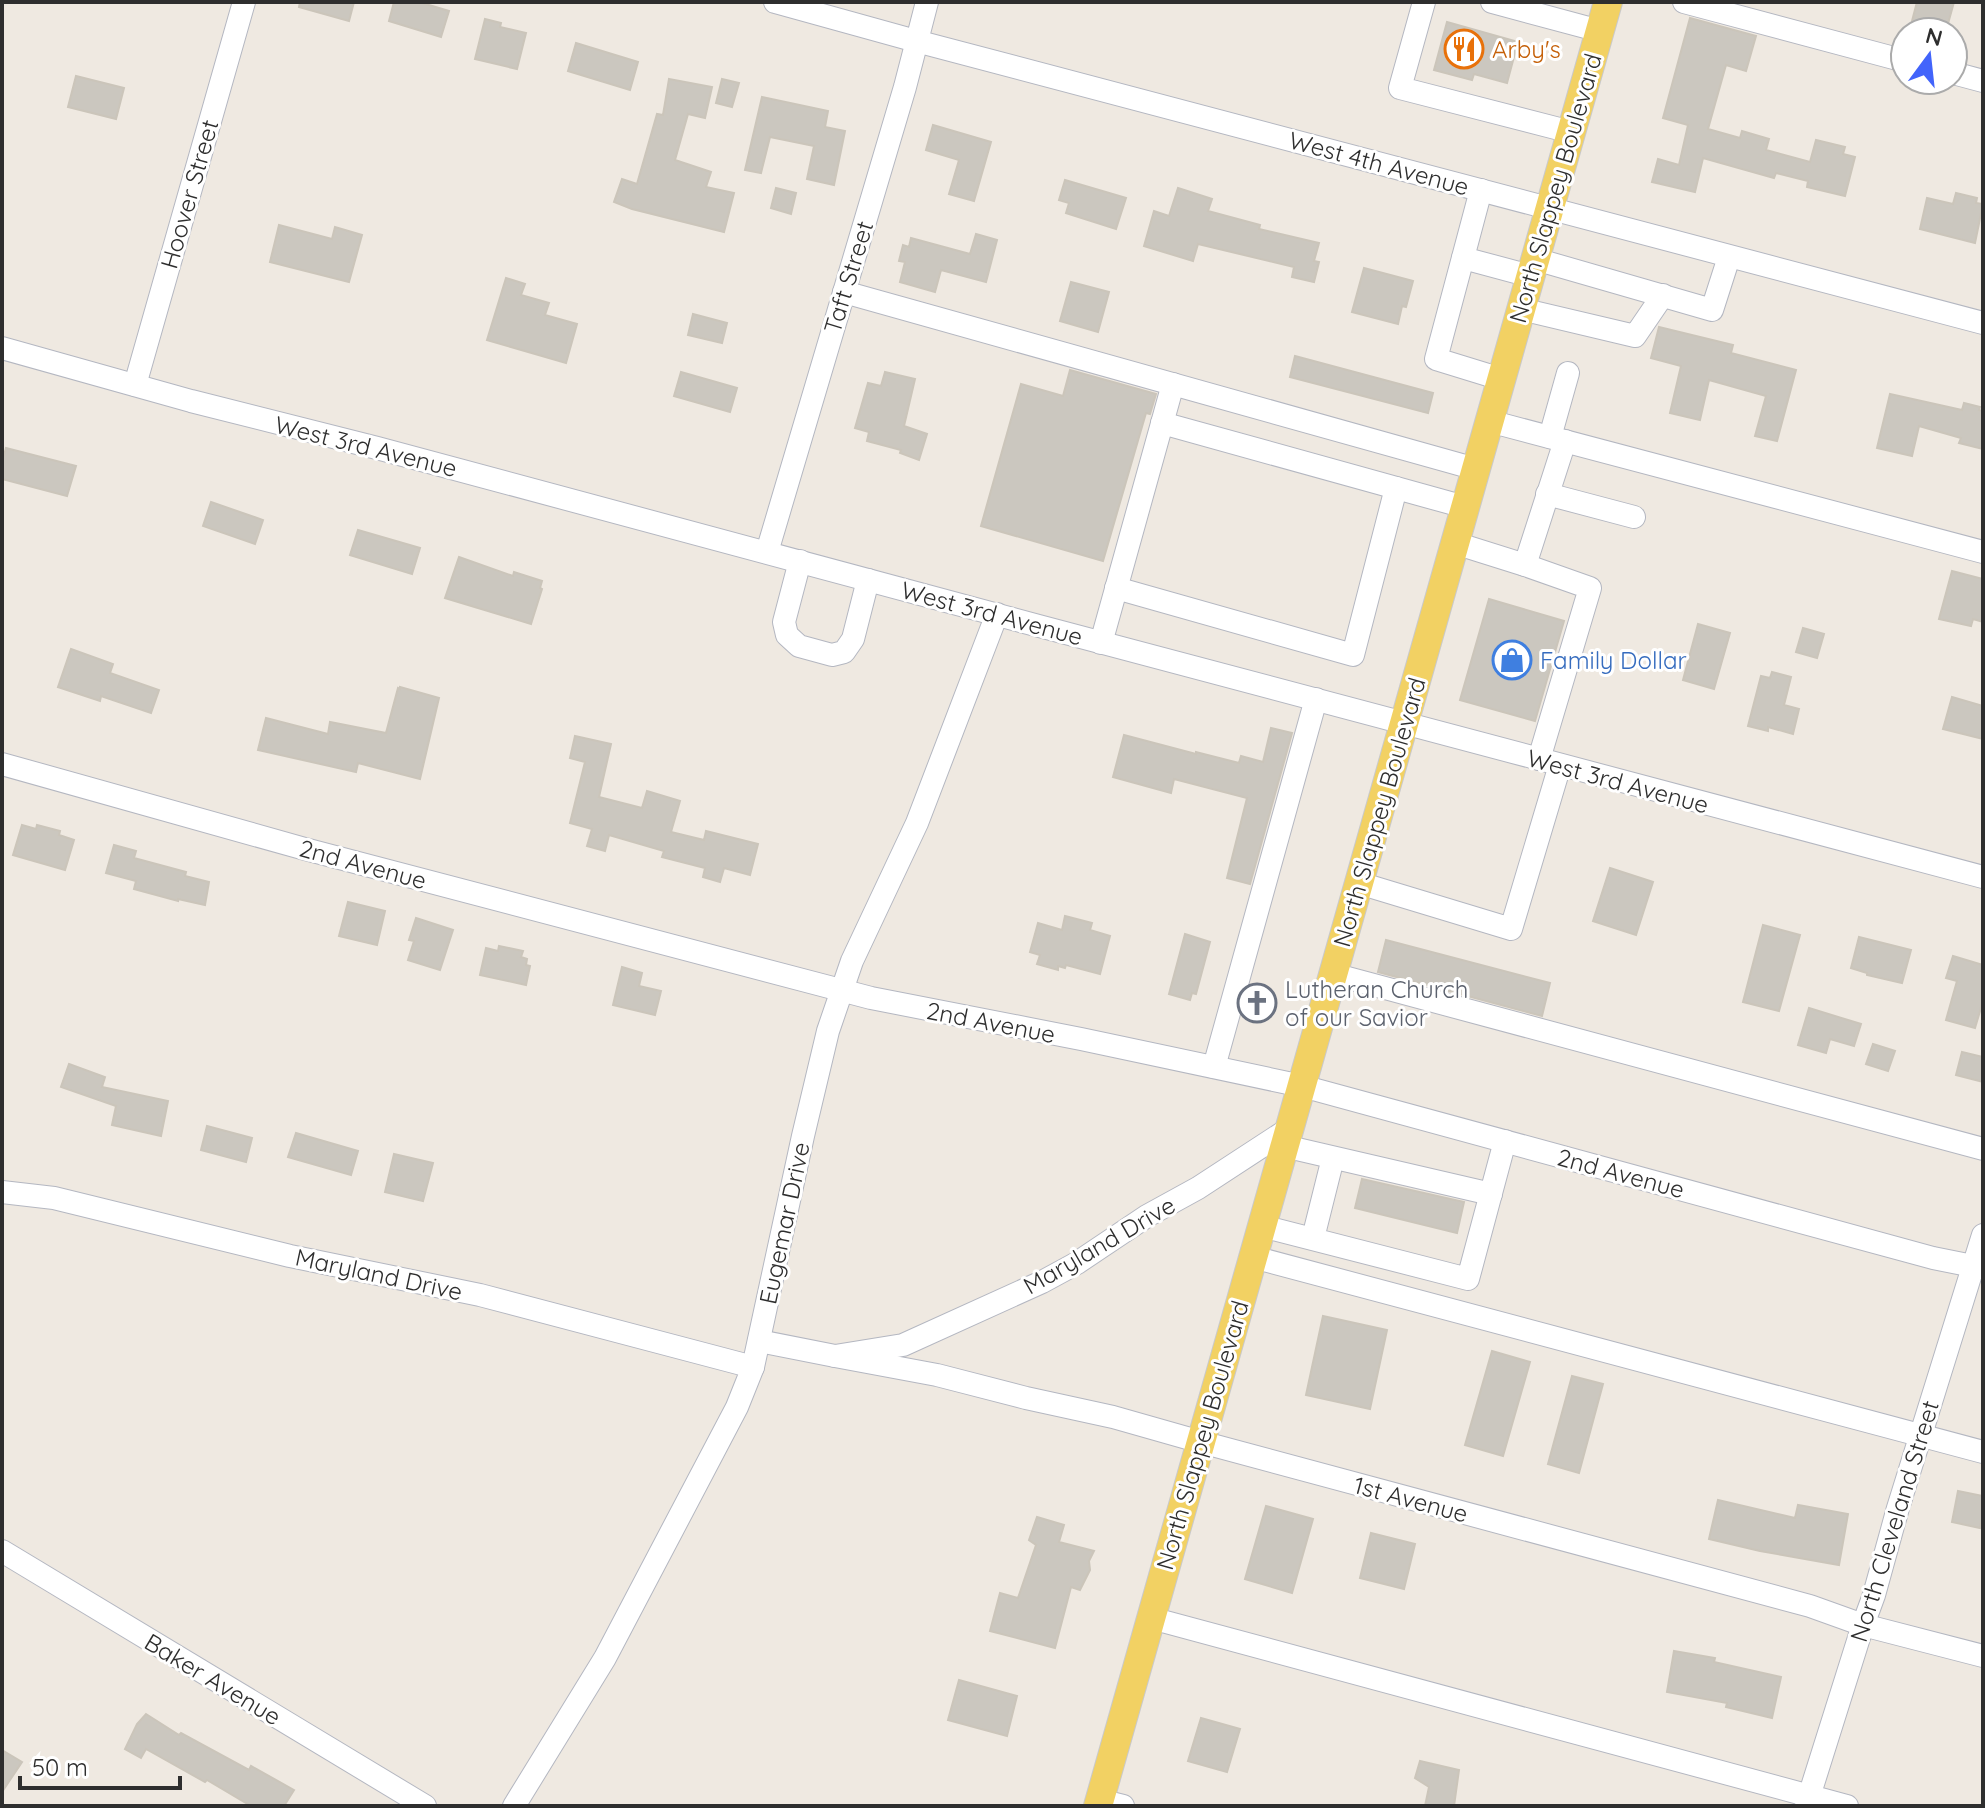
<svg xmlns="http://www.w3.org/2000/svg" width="1985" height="1808" font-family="Quicksand,sans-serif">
	<rect width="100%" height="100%" fill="#efe9e1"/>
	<g fill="#cbc7bf" stroke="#cbc5ba" stroke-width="2">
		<polygon points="300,2 354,2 349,21 299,7"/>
		<polygon points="394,2 419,2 449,11 441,37 389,21"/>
		<polygon points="1917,2 1954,2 1946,31 1912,21"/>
		<polygon points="1690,18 1756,36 1746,71 1726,65 1708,129 1740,138 1742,131 1769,139 1766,150 1810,162 1816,140 1845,147 1843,154 1855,157 1845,196 1807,187 1808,181 1776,173 1774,178 1703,158 1695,192 1652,182 1658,159 1679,165 1688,125 1663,118"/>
		<polygon points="485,19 501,23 500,27 526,33 517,69 475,59"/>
		<polygon points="1447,22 1518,42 1507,83 1474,74 1472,80 1434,70"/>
		<polygon points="576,43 638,62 630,90 568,71"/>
		<polygon points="76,76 124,88 116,119 68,107"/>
		<polygon points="669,79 712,87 705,118 688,114 675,160 711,172 706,187 734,193 724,232 632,209 614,202 622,179 637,184 657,114 663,115"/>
		<polygon points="722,79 739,83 732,107 716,103"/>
		<polygon points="762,97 828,111 825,127 845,131 834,185 807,179 814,146 770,137 761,173 745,170"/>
		<polygon points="933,125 991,142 974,201 949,194 959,160 926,150"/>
		<polygon points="1065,180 1126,198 1116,229 1066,213 1069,203 1059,200"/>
		<polygon points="776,188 796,193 791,214 771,208"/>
		<polygon points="1178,188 1212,199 1208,211 1260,225 1259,229 1319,243 1314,261 1319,262 1314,282 1292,277 1294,267 1198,244 1193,261 1144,246 1154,211 1169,216"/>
		<polygon points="1956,193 1977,198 1976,203 1983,204 1975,243 1920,229 1927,198 1953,204"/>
		<polygon points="279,225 332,239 335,227 362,235 349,282 270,262"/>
		<polygon points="976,234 997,240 986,282 941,270 935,292 900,282 905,262 899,261 903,245 909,247 911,238 970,254"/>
		<polygon points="1364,268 1413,281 1406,307 1402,306 1398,324 1352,312"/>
		<polygon points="506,278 525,284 521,295 549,303 545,315 577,324 566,363 487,340"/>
		<polygon points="1071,282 1109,292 1098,332 1060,321"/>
		<polygon points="693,314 727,323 722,343 688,335"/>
		<polygon points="1659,327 1733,345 1731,353 1796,370 1777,441 1755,436 1766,396 1709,380 1700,420 1670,413 1681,366 1651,358"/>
		<polygon points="1295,356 1433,393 1428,413 1290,377"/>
		<polygon points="1070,370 1156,394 1150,414 1146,413 1103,561 981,526 1021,384 1063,396"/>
		<polygon points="681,372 737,388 730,412 674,396"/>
		<polygon points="885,372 915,379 904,426 927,434 919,460 900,453 901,450 867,441 869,432 855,428 868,383 881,386"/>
		<polygon points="1890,394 1962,410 1964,403 1980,407 1979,410 1983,411 1983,449 1959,443 1961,438 1919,426 1912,456 1877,448"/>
		<polygon points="6,448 76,466 67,496 2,479 2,462"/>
		<polygon points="211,502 263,520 255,544 203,526"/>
		<polygon points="358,530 420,548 412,574 350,555"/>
		<polygon points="459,557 513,576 514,572 542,581 540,588 542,589 531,624 445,598"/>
		<polygon points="1952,571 1983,579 1983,622 1973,619 1971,626 1939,619"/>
		<polygon points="1489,599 1564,621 1535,721 1460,700"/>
		<polygon points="1698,624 1730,633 1714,689 1683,680"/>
		<polygon points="1803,628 1824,634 1817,658 1796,652"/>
		<polygon points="71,649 113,664 110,673 159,690 151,713 101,696 100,701 58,687"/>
		<polygon points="1772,672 1791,677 1784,705 1799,709 1793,734 1768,727 1768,731 1748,726 1761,676 1770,678"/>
		<polygon points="400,687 439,698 420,779 358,763 356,772 258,750 266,718 328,734 330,722 386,733 398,688 400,689"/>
		<polygon points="1952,697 1983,706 1983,739 1943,729"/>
		<polygon points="1271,728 1292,733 1250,884 1227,878 1247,798 1174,779 1171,793 1113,777 1124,735 1196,754 1196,752 1239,763 1241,756 1263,762"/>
		<polygon points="575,736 611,744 599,797 642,808 647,791 680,801 671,832 704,840 706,831 758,844 750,875 724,868 720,882 703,877 705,868 662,857 664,851 609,835 605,851 587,846 592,829 570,823 585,762 570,758"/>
		<polygon points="22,825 36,829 37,825 60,831 59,835 74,840 65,870 13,855"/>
		<polygon points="114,845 136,851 134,858 186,872 185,876 209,882 205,905 178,899 178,901 134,889 136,881 106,873"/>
		<polygon points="1610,868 1653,882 1636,935 1593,921"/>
		<polygon points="348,902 385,911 377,945 339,936"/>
		<polygon points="1065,916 1092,923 1090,930 1110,936 1100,974 1066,965 1065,968 1058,966 1058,970 1037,964 1040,955 1030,952 1038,923 1062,930"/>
		<polygon points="416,918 453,930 440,970 408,960 414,941 409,940"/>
		<polygon points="1763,925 1800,935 1779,1011 1743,1002"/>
		<polygon points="1185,934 1210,942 1196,994 1192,993 1190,1000 1169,994"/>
		<polygon points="1859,937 1911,950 1902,983 1867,975 1867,973 1851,968"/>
		<polygon points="1386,940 1550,983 1542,1016 1378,972"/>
		<polygon points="499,946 523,951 521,957 527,959 526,965 530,966 526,985 480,975 486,948 498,951"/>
		<polygon points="1953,956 1983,965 1983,1001 1975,1028 1946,1020 1957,981 1946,978"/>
		<polygon points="622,967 642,973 639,986 661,991 655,1015 613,1005"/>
		<polygon points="1809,1008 1861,1024 1854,1046 1830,1039 1826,1053 1798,1045"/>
		<polygon points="1873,1044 1895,1051 1888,1071 1866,1064"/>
		<polygon points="1962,1052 1983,1057 1983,1082 1956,1075"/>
		<polygon points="69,1064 105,1077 102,1087 168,1101 161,1136 112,1125 116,1106 61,1087"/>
		<polygon points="207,1126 252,1138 246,1162 201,1150"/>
		<polygon points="296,1133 358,1151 351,1175 288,1157"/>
		<polygon points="394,1154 433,1163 423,1201 385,1192"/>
		<polygon points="1362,1179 1464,1202 1457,1233 1355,1208"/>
		<polygon points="1323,1316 1387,1330 1370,1409 1306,1395"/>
		<polygon points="1492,1351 1530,1362 1503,1456 1465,1445"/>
		<polygon points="1572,1376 1603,1384 1579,1473 1548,1464"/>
		<polygon points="1958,1491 1983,1496 1983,1515 1980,1528 1952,1522"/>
		<polygon points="1718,1500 1795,1518 1798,1505 1848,1514 1839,1565 1760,1551 1709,1539"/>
		<polygon points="1266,1506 1313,1519 1292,1593 1245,1579"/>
		<polygon points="1037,1517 1064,1525 1059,1542 1094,1551 1089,1561 1090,1570 1080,1590 1071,1587 1055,1648 990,1631 1000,1593 1018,1598 1036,1545 1029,1540"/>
		<polygon points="1371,1533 1415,1544 1404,1589 1360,1578"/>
		<polygon points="1674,1651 1715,1658 1714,1662 1781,1677 1772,1718 1726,1707 1727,1703 1667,1692"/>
		<polygon points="959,1680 1017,1696 1007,1736 948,1720"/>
		<polygon points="146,1714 179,1735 181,1733 249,1770 251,1766 294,1790 284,1806 251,1806 207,1780 205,1782 146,1749 141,1758 125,1749 137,1724"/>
		<polygon points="1201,1718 1240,1729 1227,1772 1188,1761"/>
		<polygon points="2,1750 22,1762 2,1792"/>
		<polygon points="1420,1761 1459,1770 1454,1806 1425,1806 1429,1787 1415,1778"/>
	</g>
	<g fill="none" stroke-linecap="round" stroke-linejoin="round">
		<defs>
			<g id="minor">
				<polyline points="775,2 916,41 1983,323"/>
				<polyline points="1424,2 1400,88 1571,132"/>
				<polyline points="1492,2 1600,31"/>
				<polyline points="1684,2 1905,61"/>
				<polyline points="1953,73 1983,81"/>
				<polyline points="1481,190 1436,359 1501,379"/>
				<polyline points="1463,258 1530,276"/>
				<polyline points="1535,259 1712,310 1729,257"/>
				<polyline points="844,292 1476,469"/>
				<polyline points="1521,309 1635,336 1663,295"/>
				<polyline points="2,348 191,401 377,448 1039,626 1983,877"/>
				<polyline points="135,385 244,2"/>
				<polyline points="1489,421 1983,552"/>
				<polyline points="1162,423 1465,507"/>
				<polyline points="1550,437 1568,373"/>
				<polyline points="1547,494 1634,517"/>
				<polyline points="1455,543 1525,565 1565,441"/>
				<polyline points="767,552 905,87 927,2"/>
				<polyline points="800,561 784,622 787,635 799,646 832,655 844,652 853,639 868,580"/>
				<polyline points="1525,565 1590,588 1539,759"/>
				<polyline points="1116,588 1353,655 1396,488"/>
				<polyline points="1101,643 1173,384"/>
				<polyline points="2,764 305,849 871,998 1081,1039 1302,1086 1933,1258 1983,1268"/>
				<polyline points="1359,883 1511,929 1560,765"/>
				<polyline points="1333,974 1983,1149"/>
				<polyline points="1214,1067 1316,699"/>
				<polyline points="1284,1146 1491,1194"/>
				<polyline points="2,1192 54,1198 290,1256 480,1295 753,1367"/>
				<polyline points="1262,1226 1468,1279 1505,1141"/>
				<polyline points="1313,1238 1333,1158"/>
				<polyline points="1253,1257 1983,1452"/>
				<polyline points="759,1341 835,1356 903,1345 1042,1282 1077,1263 1147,1216 1198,1188 1290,1128"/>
				<polyline points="835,1356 937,1375 1026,1398 1113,1417 1201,1442 1810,1606 1863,1625 1983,1656"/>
				<polyline points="2,1551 425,1806"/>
				<polyline points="1151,1618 1847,1806"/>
				<polyline points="1099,1800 1123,1806"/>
				<polyline points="514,1806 605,1658 737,1407 753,1367 803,1136 828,1031 852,961 917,823 997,614"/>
				<polyline points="1806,1806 1863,1625 1874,1595 1898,1508 1983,1235"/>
			</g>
			<polyline id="major" points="1098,1806 1608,2"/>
		</defs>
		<use href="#minor" stroke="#b4b7c1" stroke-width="24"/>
		<use href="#major" stroke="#c9c9c9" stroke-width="30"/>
		<use href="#minor" stroke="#fff" stroke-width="22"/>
		<use href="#major" stroke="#f2d163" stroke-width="28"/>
	</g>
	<defs>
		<symbol id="restaurant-ring" viewBox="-11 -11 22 22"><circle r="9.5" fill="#fff" stroke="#e8710a" stroke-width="1.5"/><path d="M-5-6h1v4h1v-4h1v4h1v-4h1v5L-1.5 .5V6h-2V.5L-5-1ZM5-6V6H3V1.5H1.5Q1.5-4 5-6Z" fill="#e8710a"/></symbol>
		<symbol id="shop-ring" viewBox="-11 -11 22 22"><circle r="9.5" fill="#fff" stroke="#3f7fe0" stroke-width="1.5"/><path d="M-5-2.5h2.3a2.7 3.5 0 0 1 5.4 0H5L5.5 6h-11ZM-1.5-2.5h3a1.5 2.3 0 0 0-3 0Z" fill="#3f7fe0"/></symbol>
		<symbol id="church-ring" viewBox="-11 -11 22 22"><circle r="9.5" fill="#fff" stroke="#6b7280" stroke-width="1.5"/><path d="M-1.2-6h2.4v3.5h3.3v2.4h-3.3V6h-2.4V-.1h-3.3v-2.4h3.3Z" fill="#6b7280"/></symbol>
	</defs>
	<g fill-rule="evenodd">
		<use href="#restaurant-ring" x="1442" y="27" width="44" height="44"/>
		<use href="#shop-ring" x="1490" y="638" width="44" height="44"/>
		<use href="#church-ring" x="1235" y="981" width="44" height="44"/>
	</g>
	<g text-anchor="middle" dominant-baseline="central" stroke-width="6" stroke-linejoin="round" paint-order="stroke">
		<g font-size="24" fill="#c56008" stroke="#fff" text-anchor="start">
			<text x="1492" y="49">Arby's</text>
		</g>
		<g font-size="24" fill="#2e2e2e" stroke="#fff">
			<text transform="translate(1379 163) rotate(15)">West 4th Avenue</text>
			<text transform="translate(1555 188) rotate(-74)">North Slappey Boulevard</text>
			<text transform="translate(189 194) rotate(-74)">Hoover Street</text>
			<text transform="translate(848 277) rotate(-73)">Taft Street</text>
			<text transform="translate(366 446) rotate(14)">West 3rd Avenue</text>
			<text transform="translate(992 613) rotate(15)">West 3rd Avenue</text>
			<text transform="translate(1618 781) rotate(15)">West 3rd Avenue</text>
			<text transform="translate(1379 812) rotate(-74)">North Slappey Boulevard</text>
			<text transform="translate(363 864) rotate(15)">2nd Avenue</text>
			<text transform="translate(991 1022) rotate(11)">2nd Avenue</text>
			<text transform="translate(1621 1173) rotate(15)">2nd Avenue</text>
			<text transform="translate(784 1223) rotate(-78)">Eugemar Drive</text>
			<text transform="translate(1099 1245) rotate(-30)">Maryland Drive</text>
			<text transform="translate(379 1274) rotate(12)">Maryland Drive</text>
			<text transform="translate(1202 1435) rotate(-74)">North Slappey Boulevard</text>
			<text transform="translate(1411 1499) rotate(15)">1st Avenue</text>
			<text transform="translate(1894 1521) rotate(-73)">North Cleveland Street</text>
			<text transform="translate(213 1679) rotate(31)">Baker Avenue</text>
		</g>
		<g font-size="24" fill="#366cbe" stroke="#fff" text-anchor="start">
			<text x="1540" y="660">Family Dollar</text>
		</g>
		<g font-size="24" fill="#5b616d" stroke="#fff" text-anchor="start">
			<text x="1285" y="989">Lutheran Church<tspan x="1285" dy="28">of our Savior</tspan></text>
		</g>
	</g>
	<rect width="1985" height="1808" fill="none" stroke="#2e2e2e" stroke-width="8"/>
	<g transform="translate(1929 56) rotate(15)"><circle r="38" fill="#ffffff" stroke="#ababab" stroke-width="2"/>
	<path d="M0-6L14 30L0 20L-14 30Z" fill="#4264fb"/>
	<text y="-12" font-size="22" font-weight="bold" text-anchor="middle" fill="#2e2e2e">N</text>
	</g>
	<path d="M20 1776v12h160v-12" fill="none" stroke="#2e2e2e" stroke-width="4"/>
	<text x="32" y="1776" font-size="24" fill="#2e2e2e" stroke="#ffffff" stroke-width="6" paint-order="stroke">50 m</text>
</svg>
